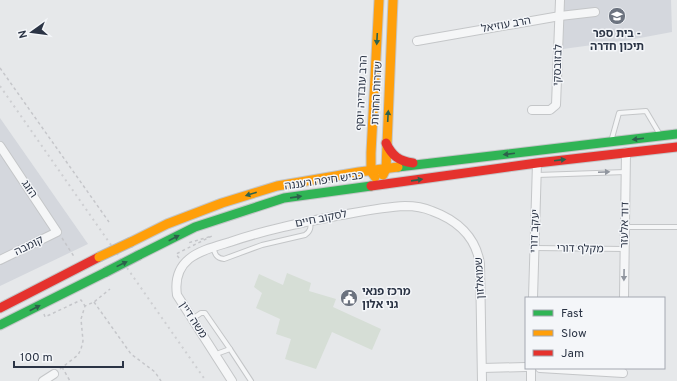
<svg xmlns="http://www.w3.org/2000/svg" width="677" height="381" font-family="Overpass,'Noto Sans Hebrew',sans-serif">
	<rect width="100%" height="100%" fill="#e6e8ea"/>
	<g fill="#d4d7dd">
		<polygon points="564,0 671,0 672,32 629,40 563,49"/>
		<polygon points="0,118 88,244 0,286"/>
	</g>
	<polygon fill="#d6ded6" points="287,273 311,283 309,291 336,299 333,307 381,329 372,350 332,332 316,369 285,359 291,339 276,334 280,319 256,308 262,293 254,287 259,274 283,285"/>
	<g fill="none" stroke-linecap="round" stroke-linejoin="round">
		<defs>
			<g id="lane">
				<polyline points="612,138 619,113 646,111 659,133"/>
				<polyline points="537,175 626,172"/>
				<polyline points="625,227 677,227"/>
				<path d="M213,247C215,254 216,258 224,259L262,245L305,235C311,231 311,227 310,221"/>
				<polyline points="535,248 625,249"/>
				<polyline points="192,319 201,313 205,313 230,349"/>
				<polyline points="215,356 219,353 230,349 251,381"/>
			</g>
			<g id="street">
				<polyline points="417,41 560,16 595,12"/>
				<polyline points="532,110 550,110 556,105 560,0"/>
				<polyline points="0,146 57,232 0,260"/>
				<polyline points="533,298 537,163"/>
				<polyline points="624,298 626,152"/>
				<polyline points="482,368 526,367"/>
				<polyline points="540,368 623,373"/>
				<polyline points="43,381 54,374"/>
				<path d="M232,381L177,295C175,281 178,268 189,259C200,250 217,246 230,242C265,230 300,223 336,216C359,212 383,207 405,206C413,206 425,208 432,211C457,220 476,237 480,264L482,381"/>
				<polyline points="531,381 531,368"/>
			</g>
			<g id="fast">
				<polyline points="398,167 677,134"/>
				<polyline points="139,255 195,227 284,198 371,186"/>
				<polyline points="0,325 106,272"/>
			</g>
			<g id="slow">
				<polyline points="383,175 386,169 393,0"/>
				<polyline points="375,177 371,171 371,153 379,0"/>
				<polyline points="131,242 167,224 222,203 277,186 359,172 398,167"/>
			</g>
			<g id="jam">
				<path d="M386,143C392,156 399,161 413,163"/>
				<polyline points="371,186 537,163 677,147"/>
				<polyline points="0,308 99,257"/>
			</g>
		</defs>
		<use href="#lane" stroke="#c4c6c8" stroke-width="6"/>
		<use href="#street" stroke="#c4c6c8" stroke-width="10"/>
		<use href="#fast" stroke="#c4c6c8" stroke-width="11"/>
		<use href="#slow" stroke="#c4c6c8" stroke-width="11"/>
		<use href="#jam" stroke="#c4c6c8" stroke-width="11"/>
		<g stroke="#c5c6ca" stroke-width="1.5" stroke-dasharray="3 3" stroke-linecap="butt">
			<polyline points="0,68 109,222"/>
			<polyline points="62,238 75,258"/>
			<polyline points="179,258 176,254 212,236 188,243"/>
			<polyline points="94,302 131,354 155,372 161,381"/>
			<polyline points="44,314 45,317 81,300 85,306"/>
			<polyline points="62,367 70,381"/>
			<polyline points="60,369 78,355 81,349 83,341 81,319 85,306 94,302 110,289"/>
		</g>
		<use href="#lane" stroke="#f5f6f7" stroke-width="4"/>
		<use href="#street" stroke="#f5f6f7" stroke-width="8"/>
		<use href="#fast" stroke="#30b455" stroke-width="9"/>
		<use href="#slow" stroke="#ff9f0a" stroke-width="9"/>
		<use href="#jam" stroke="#e5322d" stroke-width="9"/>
		<polyline stroke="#cecfd2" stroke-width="2" stroke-dasharray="2 4" stroke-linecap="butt" points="0,86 206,381"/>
		<defs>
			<polyline id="fast-bridge" points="106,272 139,255"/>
			<polyline id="slow-bridge" points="99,257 131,242"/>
		</defs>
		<use href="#fast-bridge" stroke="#b8bbbf" stroke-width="11" stroke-linecap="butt"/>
		<use href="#slow-bridge" stroke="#b8bbbf" stroke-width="11" stroke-linecap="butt"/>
		<use href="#fast-bridge" stroke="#30b455" stroke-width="9"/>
		<use href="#slow-bridge" stroke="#ff9f0a" stroke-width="9"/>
	</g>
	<defs><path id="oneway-solid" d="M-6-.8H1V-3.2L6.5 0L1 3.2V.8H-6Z"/></defs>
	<g fill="#2d614b">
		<use href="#oneway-solid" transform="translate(377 39) rotate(93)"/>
		<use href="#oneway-solid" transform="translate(388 116) rotate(-87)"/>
		<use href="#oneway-solid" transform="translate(638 139) rotate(173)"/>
		<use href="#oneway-solid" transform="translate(509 154) rotate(173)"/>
		<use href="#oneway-solid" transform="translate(560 160) rotate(-7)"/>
		<use href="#oneway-solid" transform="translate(417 180) rotate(-8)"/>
		<use href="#oneway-solid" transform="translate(251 194) rotate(163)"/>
		<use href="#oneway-solid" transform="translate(296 197) rotate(-8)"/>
		<use href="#oneway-solid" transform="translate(174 238) rotate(-27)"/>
		<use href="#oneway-solid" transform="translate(122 264) rotate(-26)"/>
		<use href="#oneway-solid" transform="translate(35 308) rotate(-27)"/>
	</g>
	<g fill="#90959e">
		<use href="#oneway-solid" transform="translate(604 172) rotate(-2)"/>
		<use href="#oneway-solid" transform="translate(624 275) rotate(91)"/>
	</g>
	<defs>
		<symbol id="school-disc" viewBox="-11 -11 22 22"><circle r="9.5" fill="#6c737f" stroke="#f4f6f9"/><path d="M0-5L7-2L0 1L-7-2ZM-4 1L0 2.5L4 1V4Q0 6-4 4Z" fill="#fff"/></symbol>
		<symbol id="civic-disc" viewBox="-11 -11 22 22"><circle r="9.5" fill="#6c737f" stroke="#f4f6f9"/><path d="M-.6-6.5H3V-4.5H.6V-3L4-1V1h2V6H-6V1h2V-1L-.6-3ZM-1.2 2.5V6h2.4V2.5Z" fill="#fff"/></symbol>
	</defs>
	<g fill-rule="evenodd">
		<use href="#school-disc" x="607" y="6" width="20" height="20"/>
		<use href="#civic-disc" x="339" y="288" width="20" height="20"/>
	</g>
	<g text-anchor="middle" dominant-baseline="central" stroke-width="3" stroke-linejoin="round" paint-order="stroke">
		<g font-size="11" fill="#2b3445" stroke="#f4f6f9">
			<text transform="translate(506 25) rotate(-10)">הרב עוזיאל</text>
			<text transform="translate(558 65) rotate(-88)">לבזובסקי</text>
			<text transform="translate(362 93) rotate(-87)">הרב עובדיה יוסף</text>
			<text transform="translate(377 93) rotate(-87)">שדרות החרות</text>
			<text transform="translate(324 181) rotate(-8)">כביש חיפה רעננה</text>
			<text transform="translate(29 189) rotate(56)">הזגג</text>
			<text transform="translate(321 219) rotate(-11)">לסקוב חיים</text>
			<text transform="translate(625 225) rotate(-89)">דוד אלעזר</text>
			<text transform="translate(535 231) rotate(-88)">יעקב דורי</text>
			<text transform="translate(29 246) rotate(-26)">קומבה</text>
			<text transform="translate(580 249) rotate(1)">מקלף דורי</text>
			<text transform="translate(480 278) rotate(-93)">שמואלזון</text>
			<text transform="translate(193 320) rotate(57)">משה דיין</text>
		</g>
		<g font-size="11" font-weight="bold" fill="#2b3445" stroke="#f4f6f9">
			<text x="617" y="34">בית ספר -<tspan x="617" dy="13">תיכון חדרה</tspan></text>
			<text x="362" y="292" text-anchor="start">מרכז פנאי<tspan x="362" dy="13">גני אלון</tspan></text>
		</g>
	</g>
	<rect x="525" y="297" width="140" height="72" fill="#f4f6f9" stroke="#a4a8b1"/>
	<rect x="533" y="310" width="20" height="6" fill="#30b455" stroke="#a4a8b1"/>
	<text x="561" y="317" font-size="12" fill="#2b3445">Fast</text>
	<rect x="533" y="330" width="20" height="6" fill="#ff9f0a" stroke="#a4a8b1"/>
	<text x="561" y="337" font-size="12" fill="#2b3445">Slow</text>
	<rect x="533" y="350" width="20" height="6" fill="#e5322d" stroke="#a4a8b1"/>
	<text x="561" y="357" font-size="12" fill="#2b3445">Jam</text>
	<g transform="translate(32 32) rotate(256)" stroke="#f4f6f9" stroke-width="3" paint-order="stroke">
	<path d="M0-3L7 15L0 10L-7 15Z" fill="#2b3445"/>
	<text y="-6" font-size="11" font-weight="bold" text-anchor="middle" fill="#2b3445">N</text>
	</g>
	<path d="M14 361v6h109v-6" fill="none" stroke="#2b3445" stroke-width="2"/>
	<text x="20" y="361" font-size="12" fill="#2b3445" stroke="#f4f6f9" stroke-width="3" paint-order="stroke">100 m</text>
</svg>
